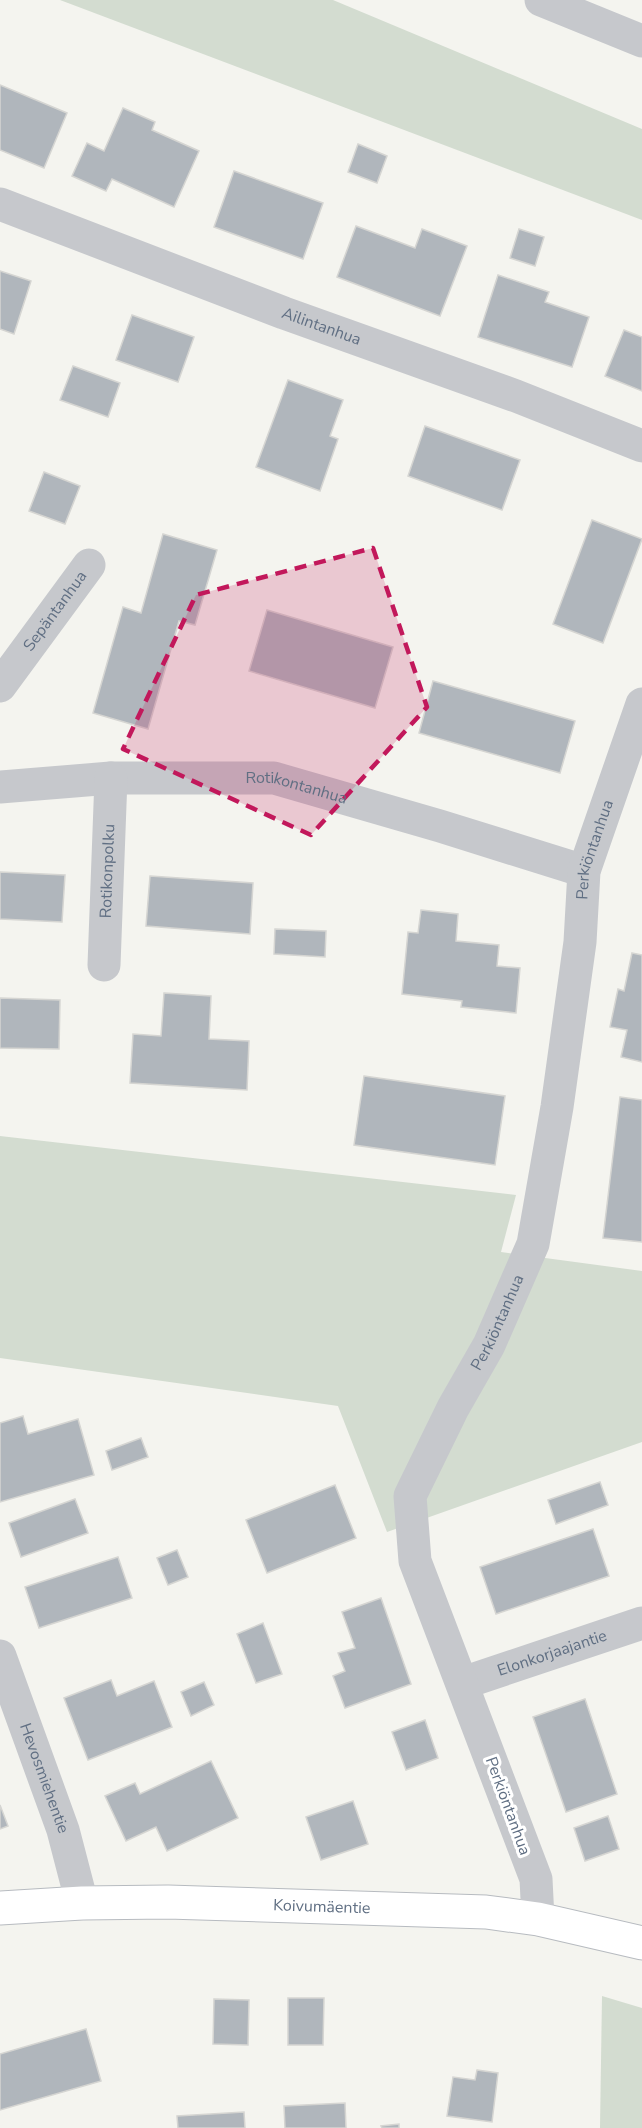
<svg xmlns="http://www.w3.org/2000/svg" width="642" height="2128" font-family="'Nunito Sans',sans-serif">
	<rect width="100%" height="100%" fill="#f4f4ef"/>
	<g fill="#d3dcd0">
		<polygon points="60,0 333,0 642,129 642,220"/>
		<polygon points="0,1136 516,1195 501,1252 642,1271 642,1442 387,1532 338,1406 0,1358"/>
		<polygon points="602,1996 642,2008 642,2128 600,2128"/>
	</g>
	<g fill="#b0b6bc" stroke="#d5d5d2" stroke-width="1.5">
		<polygon points="0,85 67,113 44,168 0,150"/>
		<polygon points="123,108 155,122 152,130 199,151 174,207 112,179 106,191 72,176 87,143 104,151"/>
		<polygon points="358,144 387,156 377,183 348,172"/>
		<polygon points="234,171 323,203 303,259 214,227"/>
		<polygon points="356,226 415,248 422,229 467,246 440,316 337,277"/>
		<polygon points="519,229 544,237 535,266 510,258"/>
		<polygon points="0,271 31,281 14,334 0,329"/>
		<polygon points="498,275 549,292 545,302 589,317 572,367 478,337"/>
		<polygon points="132,315 194,337 178,382 116,360"/>
		<polygon points="624,330 642,337 642,391 605,376"/>
		<polygon points="73,366 120,383 108,417 60,400"/>
		<polygon points="288,380 343,400 330,436 338,439 320,491 256,467"/>
		<polygon points="425,426 520,460 502,510 408,476"/>
		<polygon points="44,472 80,486 65,524 29,511"/>
		<polygon points="592,520 642,539 603,643 553,624"/>
		<polygon points="163,534 217,550 195,625 179,621 148,729 93,713 123,607 141,613"/>
		<polygon points="267,610 393,647 375,708 249,671"/>
		<polygon points="433,681 575,721 560,773 419,733"/>
		<polygon points="0,872 65,875 62,922 0,919"/>
		<polygon points="150,876 253,883 250,934 146,926"/>
		<polygon points="421,910 458,914 456,941 499,945 497,966 520,968 516,1013 461,1007 462,1001 402,994 408,932 418,933"/>
		<polygon points="275,929 326,931 325,957 274,954"/>
		<polygon points="632,953 642,955 642,1062 621,1057 627,1030 610,1027 618,989 624,991"/>
		<polygon points="164,993 211,996 209,1039 249,1041 247,1090 130,1083 133,1034 161,1036"/>
		<polygon points="0,998 60,1000 59,1049 0,1048"/>
		<polygon points="364,1076 505,1096 495,1165 354,1145"/>
		<polygon points="620,1097 642,1100 642,1242 603,1238"/>
		<polygon points="23,1416 28,1434 78,1419 94,1475 0,1502 0,1423"/>
		<polygon points="141,1438 148,1457 112,1470 106,1451"/>
		<polygon points="600,1482 608,1505 556,1524 548,1500"/>
		<polygon points="335,1485 356,1538 267,1573 246,1520"/>
		<polygon points="75,1499 88,1533 21,1557 9,1523"/>
		<polygon points="593,1529 609,1576 496,1614 480,1567"/>
		<polygon points="177,1550 188,1577 168,1585 157,1558"/>
		<polygon points="118,1557 132,1598 39,1628 25,1587"/>
		<polygon points="381,1598 411,1684 345,1708 333,1676 345,1671 338,1653 355,1648 342,1612"/>
		<polygon points="263,1623 282,1674 256,1683 237,1634"/>
		<polygon points="111,1680 117,1696 154,1681 172,1727 88,1760 64,1698"/>
		<polygon points="204,1682 214,1705 191,1716 181,1692"/>
		<polygon points="585,1699 617,1794 566,1812 533,1717"/>
		<polygon points="425,1720 438,1758 406,1770 392,1732"/>
		<polygon points="211,1761 238,1818 167,1851 156,1827 126,1841 105,1796 135,1783 140,1794"/>
		<polygon points="353,1801 368,1844 321,1860 306,1817"/>
		<polygon points="0,1805 8,1826 0,1829"/>
		<polygon points="608,1816 619,1849 585,1861 574,1828"/>
		<polygon points="288,1998 324,1998 323,2045 288,2045"/>
		<polygon points="214,1999 249,2000 248,2045 213,2044"/>
		<polygon points="86,2029 101,2081 0,2110 0,2054"/>
		<polygon points="477,2070 498,2073 492,2122 447,2116 453,2077 475,2080"/>
		<polygon points="345,2103 346,2128 285,2128 284,2106"/>
		<polygon points="244,2112 245,2128 178,2128 177,2116"/>
		<polygon points="399,2124 399,2128 382,2128 381,2126"/>
	</g>
	<g fill="none" stroke-linecap="round" stroke-linejoin="round">
		<defs>
			<g id="secondary">
				<path id="s8" d="M0,1908L82,1903L168,1902L486,1912L538,1919L642,1943"/>
			</g>
		</defs>
		<use href="#secondary" stroke="#b7bbc0" stroke-width="35"/>
		<g stroke="#c6c8cc" stroke-width="33">
			<polyline points="541,0 642,41"/>
			<path id="s1" d="M0,204L284,313L516,396L642,446"/>
			<path id="s2" d="M0,686L89,565"/>
			<path id="s3" d="M0,787L111,778H274L440,826L584,871"/>
			<path id="s4" d="M104,965L111,778"/>
			<path id="s5" d="M0,1656L63,1830L82,1903"/>
			<path id="s6" d="M463,1683L642,1623"/>
			<path id="s7" d="M538,1919L536,1879L415,1561L410,1496L453,1408L489,1345L533,1244L557,1107L580,942L584,871L642,704"/>
		</g>
		<use href="#secondary" stroke="#fff" stroke-width="33"/>
	</g>
	<path fill="#c2185b" fill-opacity="0.2" stroke="#c2185b" stroke-width="4.5" stroke-dasharray="12 8" stroke-linejoin="round" d="M373,548L427,707L311,835L123,749L196,595Z"/>
	<g text-anchor="middle" dominant-baseline="central" stroke-width="6" stroke-linejoin="round" paint-order="stroke">
		<g font-size="16" fill="#606f83" stroke="#fff">
			<text stroke="none"><textPath href="#s1" startOffset="344">Ailintanhua</textPath></text>
			<text stroke="none"><textPath href="#s2" startOffset="93">Sepäntanhua</textPath></text>
			<text stroke="none"><textPath href="#s3" startOffset="298">Rotikontanhua</textPath></text>
			<text stroke="none"><textPath href="#s7" startOffset="1126">Perkiöntanhua</textPath></text>
			<text stroke="none"><textPath href="#s4" startOffset="94">Rotikonpolku</textPath></text>
			<text stroke="none"><textPath href="#s7" startOffset="640">Perkiöntanhua</textPath></text>
			<text stroke="none"><textPath href="#s6" startOffset="94">Elonkorjaajantie</textPath></text>
			<text stroke="none"><textPath href="#s5" startOffset="130">Hevosmiehentie</textPath></text>
			<text transform="translate(508 1806) rotate(70)">Perkiöntanhua</text>
			<text stroke="none"><textPath href="#s8" startOffset="322">Koivumäentie</textPath></text>
		</g>
	</g>
</svg>
